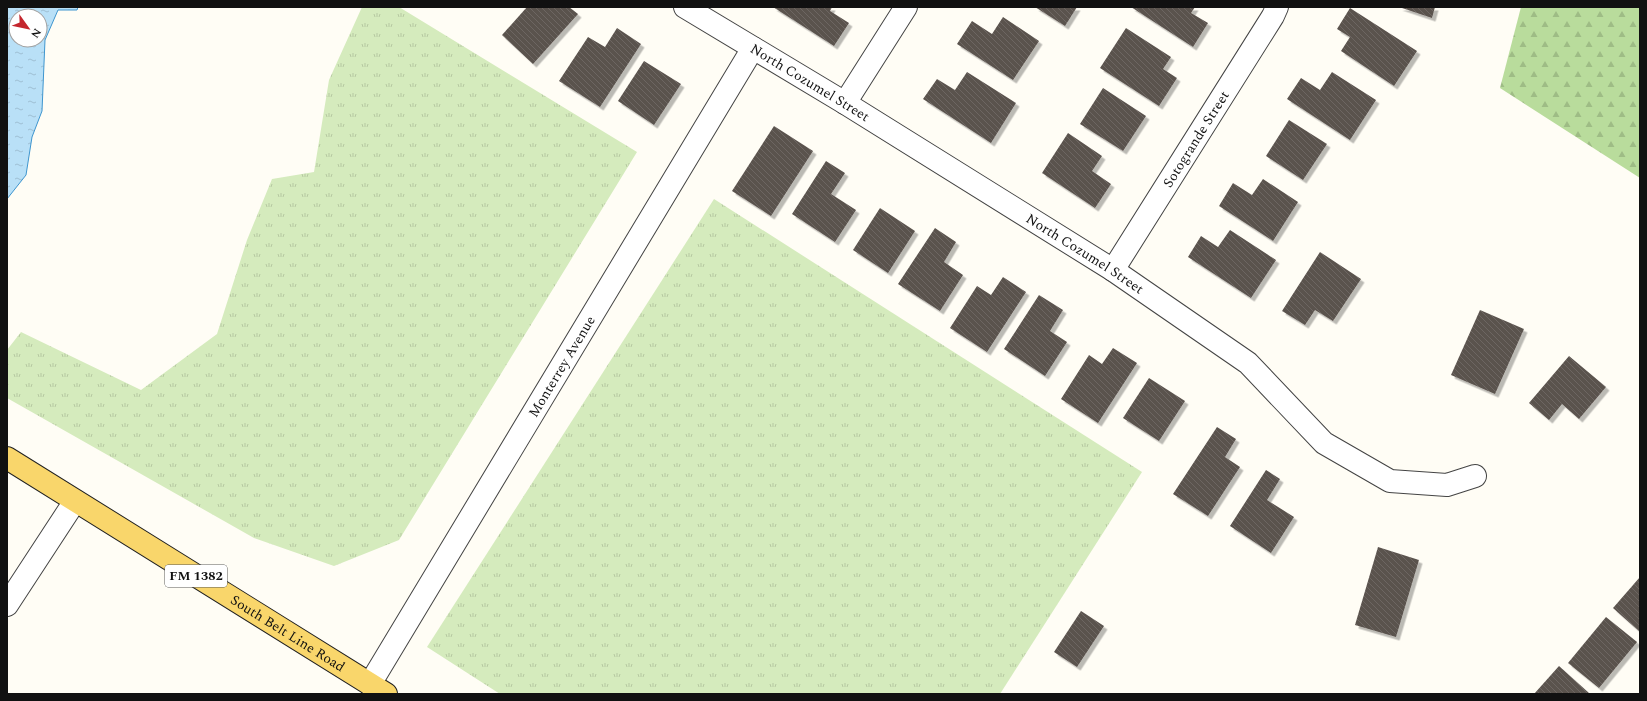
<svg xmlns="http://www.w3.org/2000/svg" width="1647" height="701" font-family="Spectral,serif">
	<defs>
		<pattern id="grass-tufts" width="24" height="20" patternUnits="userSpaceOnUse"><rect width="24" height="20" fill="#d5ebbd"/><path d="M3 7l-1-3M5 7V3M7 7l1-3M15 17l-1-3M17 17v-4M19 17l1-3" fill="none" stroke="#b6c8a1"/></pattern>
		<pattern id="forest-firs" width="22" height="20" patternUnits="userSpaceOnUse"><rect width="22" height="20" fill="#b9dc9c"/><path d="M5 1l3.5 6h-7zM16 11l3.5 6h-7z" fill="#9ebc85"/></pattern>
		<pattern id="water-ripples" width="26" height="14" patternUnits="userSpaceOnUse"><rect width="26" height="14" fill="#b9e0f7"/><path d="M2 4q2-2 4 0t4 0M15 11q2-2 4 0t4 0" fill="none" stroke="#9ebfd3"/></pattern>
		<pattern id="building-back-hatch" width="6" height="6" patternUnits="userSpaceOnUse"><rect width="6" height="6" fill="#5a524d"/><path d="M-1 5l2 2M0 0l6 6M5-1l2 2" fill="none" stroke="#6d6662"/></pattern>
		<filter id="shadow"><feDropShadow dx="3.5" dy="3.5" stdDeviation="0" flood-color="#0004"/></filter>
	</defs>
	<rect width="100%" height="100%" fill="#fffdf5"/>
	<g fill="url(#grass-tufts)">
		<polygon points="362,7 399,7 637,152 399,540 334,566 254,538 7,398 7,350 21,332 141,390 217,334 247,240 272,179 314,172 329,80"/>
		<polygon points="714,199 1142,472 1000,694 500,694 427,647"/>
	</g>
	<polygon fill="url(#forest-firs)" points="1521,7 1640,7 1640,178 1500,88"/>
	<path fill="url(#water-ripples)" stroke="#3f96cf" fill-rule="evenodd" d="M7,7H78L77,10H58L45,40L42,111L32,137L26,175L7,199ZM16,16H40V40H16Z"/>
	<g fill="url(#building-back-hatch)" filter="url(#shadow)">
		<polygon points="527,7 569,7 578,14 533,64 502,35"/>
		<polygon points="773,7 832,7 830,11 849,23 834,46"/>
		<polygon points="1035,7 1077,7 1065,26"/>
		<polygon points="1131,7 1195,7 1191,13 1208,23 1193,47"/>
		<polygon points="1399,7 1435,7 1432,18"/>
		<polygon points="1350,8 1417,51 1394,86 1341,51 1350,37 1337,29"/>
		<polygon points="1003,17 1039,41 1013,80 957,44 972,21 992,34"/>
		<polygon points="617,28 641,44 600,107 559,81 588,37 605,47"/>
		<polygon points="1126,28 1171,57 1163,69 1177,78 1159,106 1100,68"/>
		<polygon points="644,61 681,84 654,125 618,101"/>
		<polygon points="967,72 1016,103 991,143 923,99 937,79 955,90"/>
		<polygon points="1332,72 1376,100 1350,140 1287,99 1301,78 1320,90"/>
		<polygon points="1103,88 1146,116 1123,151 1080,124"/>
		<polygon points="1289,120 1327,144 1303,180 1266,156"/>
		<polygon points="774,126 813,151 771,216 732,191"/>
		<polygon points="1068,133 1102,156 1092,171 1111,184 1095,208 1042,173"/>
		<polygon points="826,161 845,173 831,194 856,210 835,242 792,214"/>
		<polygon points="1263,179 1298,202 1273,241 1219,206 1233,183 1252,195"/>
		<polygon points="880,208 915,231 888,273 853,250"/>
		<polygon points="935,228 956,242 944,262 963,275 940,311 898,284"/>
		<polygon points="1230,230 1276,260 1251,298 1188,257 1201,236 1218,247"/>
		<polygon points="1320,252 1361,279 1333,321 1315,310 1305,325 1282,311"/>
		<polygon points="1003,277 1026,292 987,352 950,328 977,286 991,295"/>
		<polygon points="1039,295 1063,310 1050,331 1067,342 1045,376 1004,349"/>
		<polygon points="1480,310 1524,329 1495,394 1451,375"/>
		<polygon points="1113,348 1137,363 1098,423 1061,399 1089,355 1102,364"/>
		<polygon points="1569,356 1606,387 1579,419 1562,404 1549,420 1529,403"/>
		<polygon points="1149,378 1185,401 1159,441 1123,418"/>
		<polygon points="1217,427 1236,439 1225,457 1240,467 1208,516 1173,494"/>
		<polygon points="1266,470 1280,479 1267,500 1294,517 1271,553 1230,526"/>
		<polygon points="1378,547 1419,560 1396,637 1355,625"/>
		<polygon points="1640,577 1640,632 1613,608"/>
		<polygon points="1081,611 1104,626 1077,667 1054,652"/>
		<polygon points="1606,617 1637,642 1599,688 1568,663"/>
		<polygon points="1559,666 1590,694 1534,694"/>
	</g>
	<g fill="none" stroke-linecap="round" stroke-linejoin="round">
		<defs>
			<g id="minor">
				<path id="s1" d="M685,7L845,103L1113,270L1248,363L1324,443L1390,481L1447,485L1475,476"/>
				<polyline points="845,103 906,7"/>
				<path id="s2" d="M1113,270L1273,16L1277,7"/>
				<polyline points="7,605 75,501"/>
				<path id="s3" d="M370,684L753,48"/>
			</g>
			<g id="primary">
				<path id="s4" d="M7,458L386,694"/>
			</g>
		</defs>
		<use href="#minor" stroke="#444" stroke-width="24"/>
		<use href="#primary" stroke="#222" stroke-width="24"/>
		<use href="#minor" stroke="#fff" stroke-width="22"/>
		<use href="#primary" stroke="#f9d66b" stroke-width="22"/>
	</g>
	<g text-anchor="middle" dominant-baseline="central" stroke-width="4" stroke-linejoin="round" paint-order="stroke">
		<rect fill="#fff" stroke="#585858" stroke-width="1" x="165" y="565" width="62" height="22" rx="3"/>
		<g font-size="13" font-weight="bold" fill="#111">
			<text x="196" y="576">FM 1382</text>
		</g>
		<g font-size="14" fill="#111" stroke="#fff">
			<text stroke="none"><textPath href="#s1" startOffset="146">North Cozumel Street</textPath></text>
			<text stroke="none"><textPath href="#s2" startOffset="155">Sotogrande Street</textPath></text>
			<text stroke="none"><textPath href="#s1" startOffset="470">North Cozumel Street</textPath></text>
			<text stroke="none"><textPath href="#s3" startOffset="371">Monterrey Avenue</textPath></text>
			<text stroke="none"><textPath href="#s4" startOffset="331">South Belt Line Road</textPath></text>
		</g>
	</g>
	<rect width="1647" height="701" fill="none" stroke="#111111" stroke-width="16"/>
	<g transform="translate(28 28) rotate(123)"><circle r="19" fill="#ffffff" stroke="#a0a0a0"/>
	<path d="M0-3L7 15L0 10L-7 15Z" fill="#c4262e"/>
	<text y="-6" font-size="11" font-weight="bold" text-anchor="middle" fill="#111111">N</text>
	</g>
</svg>
